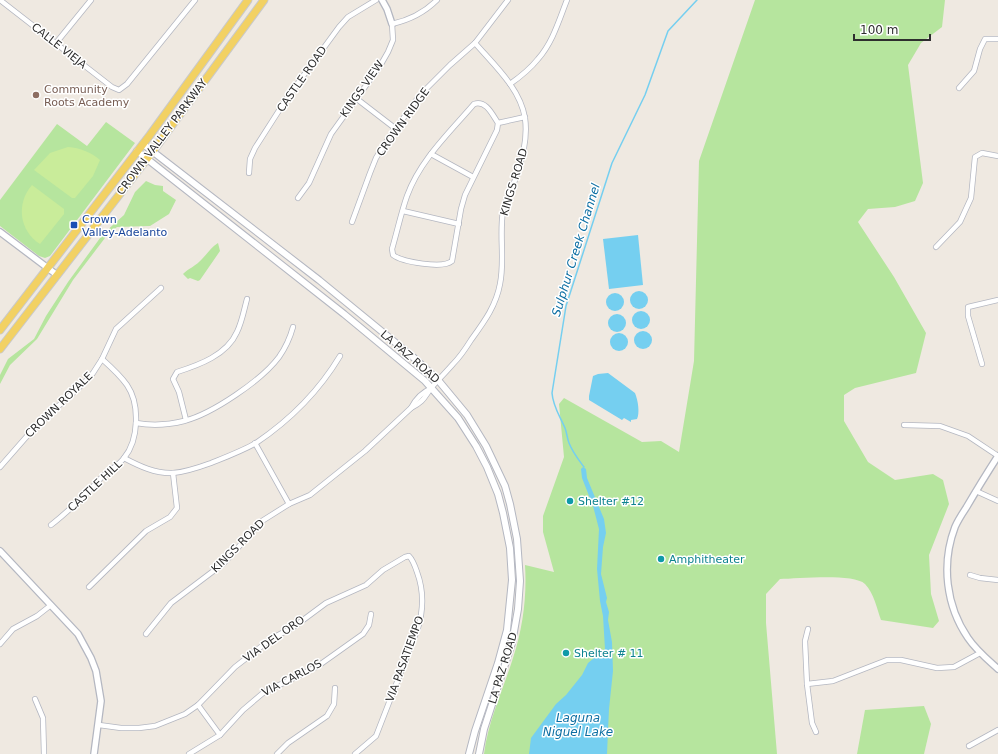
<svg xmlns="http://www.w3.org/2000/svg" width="998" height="754" font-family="'DejaVu Sans',sans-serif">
	<rect width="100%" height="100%" fill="#efe9e1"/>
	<g fill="#b6e59e">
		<path d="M755,0H945L942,27L921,43L908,65L923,183L915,201L895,207L868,209L858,222L894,277L926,333L916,373L855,388L844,395V421L868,462L895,480L933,474L943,480L949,504L929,555L931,594L939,621L933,628L881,620C877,609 874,593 865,584C853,573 797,579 780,579L766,594V623L777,754H484C488,721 503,690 513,658C523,628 527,596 525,565L554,572L543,532V516L564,457L559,404L564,398L642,442L661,441L679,452L694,361L699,161Z"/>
		<polygon points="106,122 135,143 50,256 45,258 39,256 0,226 0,200 57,124 87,146"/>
		<polygon points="146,181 155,185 163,186 163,191 176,200 169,214 150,226 117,227 108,234 73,280 37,339 10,365 0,384 0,375 8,359 34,339 46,316 68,282 103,234 124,215 135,192"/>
		<path d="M218,243L220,251L200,280L198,281L190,278L188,279L183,274C188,269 195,266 199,262C206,256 210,248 218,243Z"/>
		<polygon points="924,706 931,724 924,754 857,754 865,710"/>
	</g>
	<g fill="#c9ec9a">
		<path d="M68,147C80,148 91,152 100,160L93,176L75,198H72L34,170L50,153Z"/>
		<path d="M32,185L64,209V214L40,244C19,231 16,203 32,185Z"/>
	</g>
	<g fill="#75cff0">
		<polygon points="638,235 643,285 609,289 603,239"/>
		<circle cx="639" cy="300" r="9"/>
		<circle cx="615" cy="302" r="9"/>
		<circle cx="641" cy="320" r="9"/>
		<circle cx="617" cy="323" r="9"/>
		<circle cx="643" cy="340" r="9"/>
		<circle cx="619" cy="342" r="9"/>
		<path d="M608,373L635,393C638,400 640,413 637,419L631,420V422L624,418L622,420L589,400V396L593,376L598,374Z"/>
		<polygon points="583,467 586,469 587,478 604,519 606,533 603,547 601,574 607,598 606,602 609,612 608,620 612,642 613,671 609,709 607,754 529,754 531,738 556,704 566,695 582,675 588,663 605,649 603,616 600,601 597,569 599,529 593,506 582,478 581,469"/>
	</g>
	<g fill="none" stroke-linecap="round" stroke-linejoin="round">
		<path stroke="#75cff0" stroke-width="1.5" d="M584,467C578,459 573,453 569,443C567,438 567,433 565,428C560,416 553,407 552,393L566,306L612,163L645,95L668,31L697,0"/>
		<defs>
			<g id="minor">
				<polyline points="0,0 112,87 119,90 127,84 195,0"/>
				<polyline points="56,43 91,0"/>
				<path d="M510,84C520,77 530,69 538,59C553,42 559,20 567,0"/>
				<polyline points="959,88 974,71 980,49 985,39 998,39"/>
				<polyline points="357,99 396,129"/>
				<path d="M498,123L497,130L465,195L461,209L452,261C443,269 402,262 393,255L392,249C397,232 401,213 407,196C420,160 450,132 474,104C486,100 492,114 498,123L525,117"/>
				<polyline points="431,154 473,177"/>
				<polyline points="249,173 250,159 255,148 287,98 339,27 348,17 376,0"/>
				<path d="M298,198L309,183L331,134L380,66L388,52L393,40L392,24C410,20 424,13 437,0"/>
				<polyline points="403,211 459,224"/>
				<polyline points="352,222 370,173 376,158 384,145 420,95 450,65 475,43 508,0"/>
				<polyline points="936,247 960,222 971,198 975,157 982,153 998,156"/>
				<polyline points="982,364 968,316 968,307 998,300"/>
				<path d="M411,408C416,398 422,392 432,388"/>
				<path d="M186,420L179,392L173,379L177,372C199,365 227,355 237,332C242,322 244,310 247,299"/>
				<path d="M136,423C153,426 168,425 184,421C212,414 262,380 279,357C286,347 290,338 293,327"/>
				<polyline points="904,425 940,426 968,436 998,456"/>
				<polyline points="255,443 289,504"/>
				<path d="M124,458C139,466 156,474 173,473C186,472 200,467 211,463C226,457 242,451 256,443C290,420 319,391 340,356"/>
				<polyline points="0,467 35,427 85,382 93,373 102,359 116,329 161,288"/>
				<polyline points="976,491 998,501"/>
				<path d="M51,525C69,511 85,495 101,478C108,471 118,466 124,458C139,440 140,404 127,385C120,375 111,367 102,359"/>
				<polyline points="970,575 980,578 998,580"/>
				<polyline points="89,587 146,531 170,517 177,508 173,473"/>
				<polyline points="808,629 805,641 807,684 812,723 816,732"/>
				<path d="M146,634L171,603L224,563L262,521L289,504L310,495L365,451L411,408C425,401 424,397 432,387C439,379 446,372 453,364C460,357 466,348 471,340C484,322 496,306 500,284C505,260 499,235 503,211C505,200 511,191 515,180C522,160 528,139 525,118C520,88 494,65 475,43"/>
				<polyline points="0,644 13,629 37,616 51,605"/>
				<polyline points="807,684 833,681 887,660 901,660 937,668 954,667 980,653"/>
				<polyline points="35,699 43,718 44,754"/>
				<polyline points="198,705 220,735"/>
				<path d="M99,725L121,728H139L155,726L185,714L198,705L235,667L271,639L295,626L326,603L366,585L383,570L405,557L409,556C413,560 415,566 417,572C424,591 424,608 418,628L376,736L355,754"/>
				<polyline points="969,746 998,730"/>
				<polyline points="189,754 220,735 243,710 263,693 318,666 363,634 369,625 371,614"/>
				<polyline points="277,754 288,743 327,716 334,704 335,688"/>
			</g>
			<g id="tertiary">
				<polyline points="382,0 387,9 392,24"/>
				<polyline points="0,232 57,275"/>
				<path d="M998,456C987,473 976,491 966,508C962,514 958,520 955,527C941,564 946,606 968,638C976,650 987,659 998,669"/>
				<polyline points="0,551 78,634 91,658 96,671 101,701 94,754"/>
			</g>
			<g id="secondary">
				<polyline points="143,144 319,280 413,357 438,380 467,415 486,446 505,486 510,504 517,539 520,581 518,609 512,643 484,729 479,754"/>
				<polyline points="137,151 344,314 425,381 458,418 476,446 487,467 498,494 503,513 510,548 512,580 507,630 498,663 475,731 469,754"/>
			</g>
			<g id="primary">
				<polyline points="0,330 150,135 248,0"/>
				<polyline points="0,349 153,151 264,0"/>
			</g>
		</defs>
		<use href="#minor" stroke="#b4b7c1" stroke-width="6"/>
		<use href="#tertiary" stroke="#b4b7c1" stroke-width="8"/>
		<use href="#secondary" stroke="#b4b7c1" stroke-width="8"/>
		<use href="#primary" stroke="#c9c9c9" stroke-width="9"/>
		<use href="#minor" stroke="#fff" stroke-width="4.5"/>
		<use href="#tertiary" stroke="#fff" stroke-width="5.5"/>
		<use href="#secondary" stroke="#fff" stroke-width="6"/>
		<use href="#primary" stroke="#f2d163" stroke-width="7"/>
	</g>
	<circle fill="#8d6e63" stroke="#fff" stroke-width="1.5" cx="36" cy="95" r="4"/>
	<rect fill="#1a4fb4" stroke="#fff" stroke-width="1.5" x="70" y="221" width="8" height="8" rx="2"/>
	<g fill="#0f9aa8" stroke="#fff" stroke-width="1.5">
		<circle cx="570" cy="501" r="4"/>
		<circle cx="661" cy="559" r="4"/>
		<circle cx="566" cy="653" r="4"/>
	</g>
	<g text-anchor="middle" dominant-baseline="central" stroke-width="3" stroke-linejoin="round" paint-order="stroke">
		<g font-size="11" fill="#2e2e2e" stroke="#fff">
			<text transform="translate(59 46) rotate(38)">CALLE VIEJA</text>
			<text transform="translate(302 79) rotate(-55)">CASTLE ROAD</text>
			<text transform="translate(362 89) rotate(-55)">KINGS VIEW</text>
			<text transform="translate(403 122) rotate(-54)">CROWN RIDGE</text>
			<text transform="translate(162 137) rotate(-53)">CROWN VALLEY PARKWAY</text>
			<text transform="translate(514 182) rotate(-73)">KINGS ROAD</text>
			<text transform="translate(410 357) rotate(41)">LA PAZ ROAD</text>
			<text transform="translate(59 405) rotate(-44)">CROWN ROYALE</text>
			<text transform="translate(95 486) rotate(-43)">CASTLE HILL</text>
			<text transform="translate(238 546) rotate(-45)">KINGS ROAD</text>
			<text transform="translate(274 639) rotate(-35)">VIA DEL ORO</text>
			<text transform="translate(405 659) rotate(-70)">VIA PASATIEMPO</text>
			<text transform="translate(503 668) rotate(-73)">LA PAZ ROAD</text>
			<text transform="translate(292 678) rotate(-28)">VIA CARLOS</text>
		</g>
		<g font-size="11" fill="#785e54" stroke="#fff" text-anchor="start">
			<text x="44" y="89">Community<tspan x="44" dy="13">Roots Academy</tspan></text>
		</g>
		<g font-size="11" fill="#164399" stroke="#fff" text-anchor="start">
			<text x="82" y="219">Crown<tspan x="82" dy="13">Valley-Adelanto</tspan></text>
		</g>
		<g font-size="11" fill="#0d838f" stroke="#fff" text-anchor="start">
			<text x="578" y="501">Shelter #12</text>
			<text x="669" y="559">Amphitheater</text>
			<text x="574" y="653">Shelter # 11</text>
		</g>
		<g font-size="12" font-style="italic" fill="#0d6fa3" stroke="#fff">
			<text transform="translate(576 250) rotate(-73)">Sulphur Creek Channel</text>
			<text x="578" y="718">Laguna<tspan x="578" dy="14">Niguel Lake</tspan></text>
		</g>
	</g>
	<path d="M854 34v6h76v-6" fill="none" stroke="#2e2e2e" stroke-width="2"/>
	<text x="860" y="34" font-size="12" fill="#2e2e2e" stroke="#ffffff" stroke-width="3" paint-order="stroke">100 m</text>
</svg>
